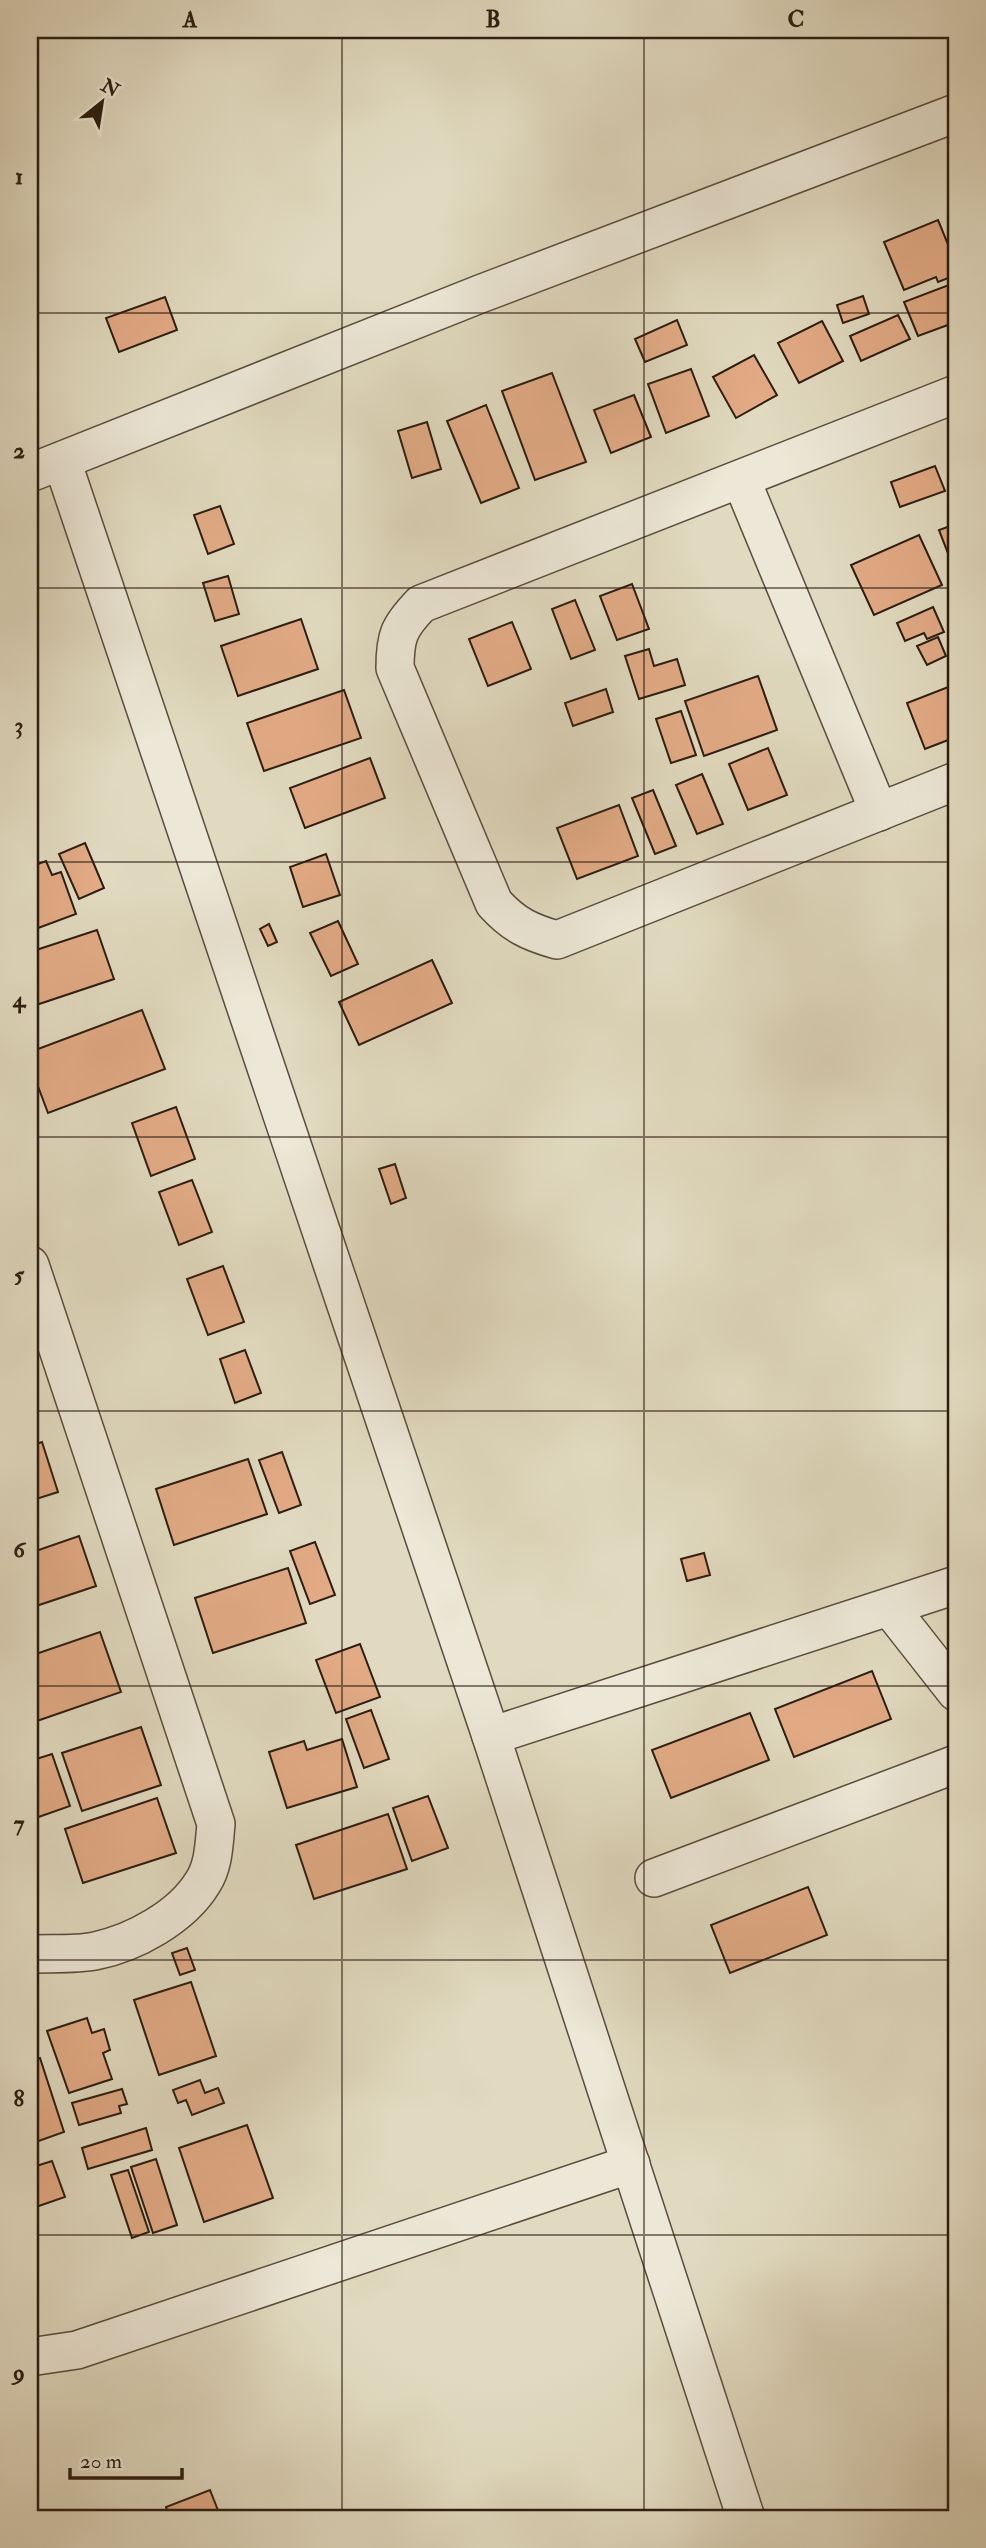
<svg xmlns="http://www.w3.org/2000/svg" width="986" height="2548" font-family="'IM FELL Double Pica',serif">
	<rect width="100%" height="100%" fill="#e1dac0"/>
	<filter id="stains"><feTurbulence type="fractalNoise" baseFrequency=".00286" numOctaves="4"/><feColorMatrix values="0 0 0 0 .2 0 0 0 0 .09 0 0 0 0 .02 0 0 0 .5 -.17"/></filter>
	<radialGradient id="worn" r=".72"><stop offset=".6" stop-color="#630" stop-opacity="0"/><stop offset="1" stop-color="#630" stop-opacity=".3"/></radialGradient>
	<g fill="#e2ab86" stroke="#2c1c10" stroke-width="2">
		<polygon points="956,215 956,237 955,238 948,218"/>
		<polygon points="938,220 956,264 956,275 938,282 936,277 904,290 884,242"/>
		<polygon points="954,283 956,290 956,322 918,336 904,302"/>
		<polygon points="863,296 869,314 843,323 837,305"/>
		<polygon points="165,297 177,330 119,352 106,318"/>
		<polygon points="898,315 910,339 861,361 850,336"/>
		<polygon points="677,320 687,345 645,362 635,339"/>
		<polygon points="822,321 843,361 799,383 778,343"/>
		<polygon points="754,355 777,395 736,418 713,377"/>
		<polygon points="691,369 709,416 666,433 648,384"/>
		<polygon points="552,373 586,462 535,480 502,391"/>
		<polygon points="634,395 651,437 611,453 594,410"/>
		<polygon points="486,405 519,488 481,503 447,421"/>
		<polygon points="427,422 441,469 412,478 398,431"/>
		<polygon points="935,466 945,491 900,507 891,482"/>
		<polygon points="220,506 234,544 208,554 194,515"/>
		<polygon points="956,524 956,574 939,530"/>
		<polygon points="919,535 942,585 874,615 851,565"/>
		<polygon points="228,576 239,614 215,621 203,583"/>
		<polygon points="632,584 649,629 617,640 600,596"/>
		<polygon points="575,600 595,650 571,659 552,609"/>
		<polygon points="933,607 944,632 927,639 924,633 905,641 897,623"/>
		<polygon points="301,619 318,669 238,696 221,646"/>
		<polygon points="512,622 531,669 488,686 469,639"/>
		<polygon points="938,637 946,656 927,665 917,646"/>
		<polygon points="649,649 654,666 677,659 685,685 639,699 625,656"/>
		<polygon points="758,676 777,730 704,756 685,701"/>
		<polygon points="956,684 956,737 925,749 907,703"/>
		<polygon points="606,689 613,712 573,726 565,703"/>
		<polygon points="344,690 361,738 264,771 247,723"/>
		<polygon points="681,711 696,755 671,763 656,719"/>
		<polygon points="768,748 787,795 748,810 729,764"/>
		<polygon points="370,758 385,798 305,828 290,788"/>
		<polygon points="702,774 723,824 697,834 676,785"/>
		<polygon points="653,790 676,846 655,854 632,798"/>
		<polygon points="619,805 638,856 577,879 557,828"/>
		<polygon points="85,843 104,888 79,899 59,854"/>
		<polygon points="326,854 340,895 303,907 290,867"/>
		<polygon points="46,861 52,875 61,872 76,914 30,931 30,867"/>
		<polygon points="338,921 358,964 331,976 310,933"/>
		<polygon points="269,924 277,942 268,946 260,929"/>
		<polygon points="97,930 114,979 30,1007 30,952"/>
		<polygon points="432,960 452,1003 359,1045 339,1002"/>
		<polygon points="142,1010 165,1069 48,1113 30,1065 30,1052"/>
		<polygon points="176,1107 195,1159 151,1176 132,1123"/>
		<polygon points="395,1164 406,1198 391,1204 379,1169"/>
		<polygon points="192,1180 212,1232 179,1245 159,1192"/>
		<polygon points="223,1266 244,1322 208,1335 187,1279"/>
		<polygon points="245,1350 261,1393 235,1403 220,1359"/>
		<polygon points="42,1442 58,1492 30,1501 30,1446"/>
		<polygon points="282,1452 301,1505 279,1513 259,1460"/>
		<polygon points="248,1459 267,1514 174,1545 156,1489"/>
		<polygon points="79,1536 96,1586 30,1608 30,1553"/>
		<polygon points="315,1542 335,1595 310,1604 290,1551"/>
		<polygon points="704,1553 710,1575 687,1581 681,1559"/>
		<polygon points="288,1568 306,1623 213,1653 195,1598"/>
		<polygon points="100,1632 121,1692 31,1723 30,1656"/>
		<polygon points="360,1644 380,1697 336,1713 316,1660"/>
		<polygon points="872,1671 891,1719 794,1757 775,1709"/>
		<polygon points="371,1710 389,1759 364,1768 346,1719"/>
		<polygon points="750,1713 769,1760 671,1798 652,1750"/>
		<polygon points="141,1727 161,1785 82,1811 62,1753"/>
		<polygon points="342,1739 357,1787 287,1808 269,1752 304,1741 307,1750"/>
		<polygon points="52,1754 70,1806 30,1820 30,1761"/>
		<polygon points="428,1796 448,1848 412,1861 393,1808"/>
		<polygon points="157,1798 176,1853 83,1883 65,1829"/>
		<polygon points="388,1814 407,1869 314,1899 296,1845"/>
		<polygon points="808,1887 827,1935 730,1973 711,1925"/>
		<polygon points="187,1948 195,1970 180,1975 172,1953"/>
		<polygon points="191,1982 216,2056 159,2075 134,2000"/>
		<polygon points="87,2018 92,2033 104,2029 110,2050 103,2053 112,2079 69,2093 47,2031"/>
		<polygon points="40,2058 64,2132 30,2144 30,2061"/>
		<polygon points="200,2080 205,2093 218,2088 224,2103 192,2115 186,2100 178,2103 173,2090"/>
		<polygon points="122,2089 127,2104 119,2106 121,2113 79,2125 72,2103"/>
		<polygon points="247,2125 273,2198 204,2222 179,2148"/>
		<polygon points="146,2128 152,2150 88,2169 82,2148"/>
		<polygon points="156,2159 177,2225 153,2233 131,2167"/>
		<polygon points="52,2161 65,2197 30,2209 30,2168"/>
		<polygon points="128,2170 149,2232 132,2238 111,2175"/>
		<polygon points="210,2490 221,2518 170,2518 166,2507"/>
	</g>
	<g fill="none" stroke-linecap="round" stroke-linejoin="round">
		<defs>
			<g id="minor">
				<path d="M956,394L421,604C399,627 395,636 395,668L494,903C514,925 529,932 557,940L956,781"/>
				<polyline points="62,461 491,1736 746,2518"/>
				<polyline points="30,473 480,294 956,113"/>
				<polyline points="741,479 879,812"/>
				<path d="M30,1265L216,1824C214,1843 214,1865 203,1882C182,1917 134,1943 95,1951C75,1955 51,1953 30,1954"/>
				<polyline points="890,1608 956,1692"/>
				<polyline points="491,1736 956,1585"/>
				<polyline points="654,1878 956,1764"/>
				<polyline points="30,2357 77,2350 631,2164"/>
			</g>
		</defs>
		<use href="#minor" stroke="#594c3c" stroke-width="40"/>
		<use href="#minor" stroke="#ece7d6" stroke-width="37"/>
	</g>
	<path fill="none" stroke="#2c1c10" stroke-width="2" stroke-opacity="0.55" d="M342,30V2518M644,30V2518M30,313H956M30,588H956M30,862H956M30,1137H956M30,1411H956M30,1686H956M30,1960H956M30,2235H956"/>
	<rect width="986" height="2548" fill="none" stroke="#e1dac0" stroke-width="77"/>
	<g transform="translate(102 102) rotate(30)" stroke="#ece7d6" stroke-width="5" paint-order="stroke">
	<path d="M0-5L12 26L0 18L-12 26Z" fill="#2c1c10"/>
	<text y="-10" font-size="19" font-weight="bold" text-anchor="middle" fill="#2c1c10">N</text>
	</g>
	<path d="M70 2468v10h112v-10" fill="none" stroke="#2c1c10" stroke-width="3.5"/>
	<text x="80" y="2468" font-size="21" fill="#2c1c10" stroke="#ece7d6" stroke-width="5" paint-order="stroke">20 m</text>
	<rect x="38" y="38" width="910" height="2472" fill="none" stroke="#2c1c10" stroke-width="2.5"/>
	<g font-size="23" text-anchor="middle" font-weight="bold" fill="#2c1c10">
		<text x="190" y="27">A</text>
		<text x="493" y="27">B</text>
		<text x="796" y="27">C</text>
		<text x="19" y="184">1</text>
		<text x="19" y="458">2</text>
		<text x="19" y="733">3</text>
		<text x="19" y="1007">4</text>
		<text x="19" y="1282">5</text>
		<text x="19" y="1557">6</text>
		<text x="19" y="1831">7</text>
		<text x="19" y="2106">8</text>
		<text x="19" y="2380">9</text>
	</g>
	<rect width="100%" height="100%" filter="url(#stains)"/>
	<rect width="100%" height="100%" fill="url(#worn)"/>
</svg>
